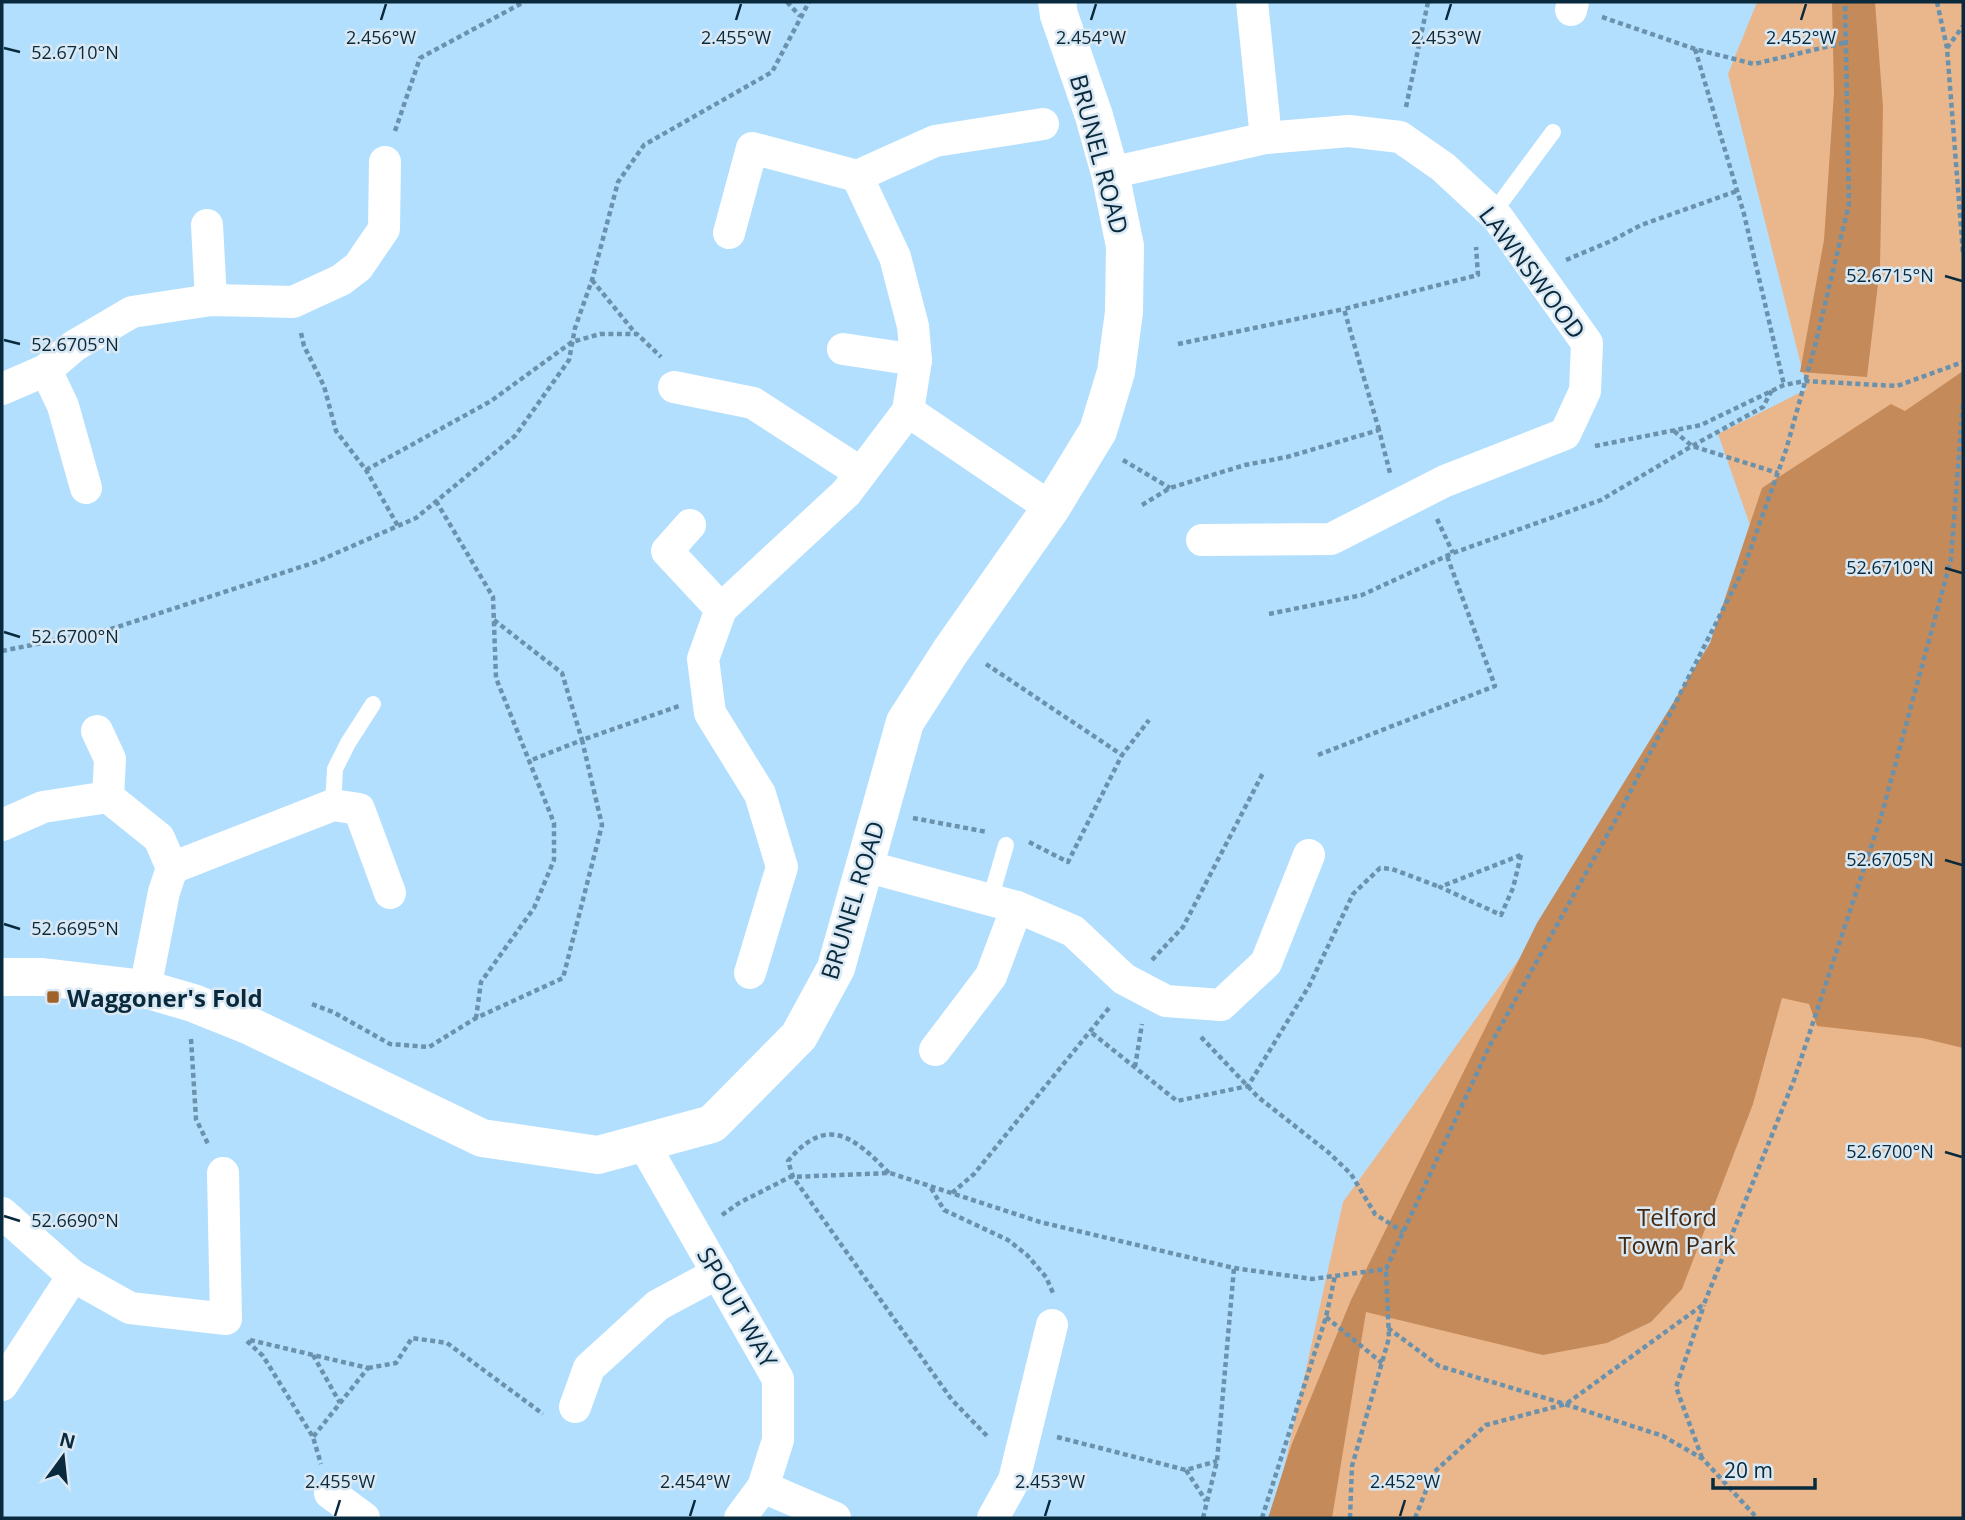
<svg xmlns="http://www.w3.org/2000/svg" width="1965" height="1520" font-family="'Open Sans',sans-serif">
	<rect width="100%" height="100%" fill="#b3dffe"/>
	<polygon fill="#eab78d" points="1757,2 1963,2 1963,1518 1273,1518 1343,1202 1788,588 1751,528 1718,434 1807,389 1728,74"/>
	<g fill="#c58a59">
		<polygon points="1832,2 1875,2 1883,107 1880,267 1867,377 1800,372 1824,240 1834,92"/>
		<polygon points="1963,371 1963,1048 1922,1038 1817,1026 1809,1004 1782,998 1753,1104 1682,1289 1651,1322 1607,1343 1543,1355 1366,1312 1332,1518 1268,1518 1291,1446 1351,1300 1537,923 1710,643 1762,488 1891,404 1905,411"/>
	</g>
	<g fill="none" stroke-linecap="round" stroke-linejoin="round">
		<g stroke="#6b92ad" stroke-width="4.5" stroke-dasharray="5 3.5" stroke-linecap="butt">
			<polyline points="787,2 800,16"/>
			<polyline points="1937,2 1947,48 1963,253"/>
			<polyline points="1602,17 1695,49 1754,64 1847,42"/>
			<polyline points="1947,48 1963,26"/>
			<polyline points="1695,49 1744,214 1784,385"/>
			<polyline points="1406,107 1428,2"/>
			<polyline points="395,131 420,58 524,2"/>
			<polyline points="1566,260 1611,241 1641,225 1737,191"/>
			<polyline points="592,280 636,334"/>
			<polyline points="301,333 304,346 324,386 336,431 366,470 398,526"/>
			<polyline points="1178,344 1344,309"/>
			<polyline points="1379,430 1344,309 1478,275 1476,247"/>
			<polyline points="1674,431 1692,446 1778,473"/>
			<polyline points="1595,446 1701,425 1784,385 1805,381 1897,386 1963,362"/>
			<polyline points="1123,460 1170,488"/>
			<polyline points="366,470 491,401 572,342 600,334 637,334 661,357"/>
			<polyline points="436,501 493,597 496,678 554,823 554,860 534,908 481,982 476,1018"/>
			<polyline points="1142,505 1170,488 1245,465 1287,457 1379,430 1390,473"/>
			<polyline points="1437,519 1453,553"/>
			<polyline points="1269,614 1362,595 1453,553 1601,500 1692,446 1763,407 1772,390"/>
			<polyline points="494,620 562,673 582,740 529,761"/>
			<polyline points="2,651 111,629 316,562 416,518 515,436 569,360 575,328 592,280 618,182 644,145 772,72 809,2"/>
			<polyline points="986,664 1122,755 1149,720"/>
			<polyline points="1318,755 1495,686 1447,556"/>
			<polyline points="913,818 987,832"/>
			<polyline points="1029,842 1068,862 1122,755"/>
			<polygon points="1521,855 1513,888 1501,915 1440,887"/>
			<polyline points="1152,960 1183,927 1264,771"/>
			<polyline points="312,1004 333,1012 390,1044 429,1047 476,1018 563,978 602,825 582,740 679,706"/>
			<polyline points="1092,1033 1177,1101 1248,1086 1309,986 1353,894 1380,868 1392,869 1440,887"/>
			<polyline points="1201,1037 1258,1097 1328,1152 1351,1174 1375,1214 1403,1232"/>
			<polyline points="191,1039 196,1119 209,1146"/>
			<polyline points="1135,1067 1142,1024"/>
			<path d="M889,1173C854,1137 827,1114 788,1161L793,1177L952,1400L989,1438"/>
			<polyline points="931,1188 944,1210 1008,1240 1027,1255 1046,1277 1053,1293"/>
			<polyline points="952,1193 974,1174 1109,1008"/>
			<polyline points="722,1215 739,1203 790,1177 890,1173 1040,1222 1234,1268 1312,1279 1386,1269 1489,1047 1620,812 1743,570 1786,450 1815,346 1849,204 1845,2"/>
			<polyline points="1326,1317 1382,1363"/>
			<polyline points="1388,1328 1439,1366 1555,1401 1663,1436 1703,1459 1757,1518"/>
			<polyline points="250,1340 368,1368 313,1437"/>
			<polyline points="247,1341 263,1356 313,1437 321,1464"/>
			<polyline points="313,1355 340,1403"/>
			<polyline points="368,1368 396,1363 412,1338 447,1343 543,1414"/>
			<polyline points="1057,1437 1186,1470 1217,1461"/>
			<polyline points="1702,1458 1676,1387 1704,1305"/>
			<polyline points="1186,1470 1206,1501"/>
			<polyline points="1203,1518 1217,1461 1234,1268"/>
			<polyline points="1262,1518 1326,1317 1335,1276"/>
			<polyline points="1350,1518 1352,1466 1389,1338 1386,1269"/>
			<polyline points="1415,1518 1433,1473 1486,1425 1566,1404 1704,1304 1794,1080 1881,817 1951,559 1963,401"/>
		</g>
		<g stroke="#fff" stroke-width="16">
			<polyline points="1493,213 1553,132"/>
			<polyline points="333,805 335,769 348,743 373,704"/>
			<polyline points="990,900 1006,845"/>
		</g>
		<g stroke="#fff" stroke-width="32">
			<polyline points="1252,2 1266,138"/>
			<polyline points="1571,10 1573,2"/>
			<polyline points="1110,173 1266,138 1349,131 1400,137 1443,167 1498,218 1587,343 1585,391 1565,434 1445,481 1331,539 1202,540"/>
			<polyline points="207,225 211,300"/>
			<polyline points="729,233 752,148 857,176"/>
			<polyline points="843,349 916,360"/>
			<polyline points="46,370 63,406 86,488"/>
			<polyline points="674,387 753,403 861,473"/>
			<polyline points="2,389 46,370 74,346 132,312 211,300 293,302 341,280 358,267 384,229 385,162"/>
			<polyline points="908,411 1051,508"/>
			<polyline points="690,525 667,551 721,609"/>
			<polyline points="97,731 110,759 108,797"/>
			<polyline points="2,825 43,807 108,797 159,838 172,868 164,892 145,989"/>
			<polyline points="865,866 1017,907 1073,931 1124,979 1166,1001 1221,1005 1266,963 1309,855"/>
			<polyline points="172,868 333,805 359,809 390,893"/>
			<polyline points="750,973 782,867 760,794 710,713 703,659 721,609 846,493 908,411 916,360 913,326 895,257 857,176 935,141 1043,124"/>
			<polyline points="935,1050 991,976 1017,907"/>
			<polyline points="643,1143 778,1379 778,1440 763,1487 740,1518"/>
			<polyline points="2,1213 73,1276 130,1308 226,1319 223,1173"/>
			<polyline points="2,1385 73,1276"/>
			<polyline points="575,1407 589,1368 658,1305 718,1273"/>
			<polyline points="763,1487 835,1518"/>
			<polyline points="330,1493 364,1518"/>
			<polyline points="993,1518 1014,1480 1052,1325"/>
		</g>
		<polyline stroke="#fff" stroke-width="38" points="2,977 43,977 145,989 193,1003 248,1025 482,1138 598,1155 712,1124 799,1036 836,968 905,722 950,652 1051,508 1098,431 1116,372 1124,312 1125,246 1110,173 1094,116 1059,15 1057,2"/>
	</g>
	<path fill="none" stroke="#09293d" stroke-width="2.5" d="M381,20L386,4M736,20L741,4M1091,20L1096,4M1446,20L1451,4M1801,20L1806,4M4,48L20,52M1945,276L1962,281M4,340L20,344M1945,568L1962,573M4,632L20,637M1945,860L1962,865M4,924L20,929M1945,1152L1962,1157M4,1216L20,1221M335,1516L340,1500M690,1516L695,1500M1045,1516L1050,1500M1400,1516L1405,1500"/>
	<rect fill="#a06228" stroke="#d9e8f2" stroke-width="2.5" x="46" y="990" width="14" height="14" rx="3.5"/>
	<g text-anchor="middle" dominant-baseline="central" stroke-width="5" stroke-linejoin="round" paint-order="stroke">
		<g font-size="24" fill="#09293d" stroke="#d9e8f2">
			<text transform="translate(1100 154) rotate(75)">BRUNEL ROAD</text>
			<text transform="translate(1533 272) rotate(53)">LAWNSWOOD</text>
			<text transform="translate(852 900) rotate(-73)">BRUNEL ROAD</text>
			<text transform="translate(738 1307) rotate(60)">SPOUT WAY</text>
		</g>
		<g font-size="24" font-weight="bold" fill="#09293d" stroke="#d9e8f2" text-anchor="start">
			<text x="67" y="997">Waggoner's Fold</text>
		</g>
		<g font-size="24" fill="#422913" stroke="#d9e8f2">
			<text x="1677" y="1216">Telford<tspan x="1677" dy="28">Town Park</tspan></text>
		</g>
	</g>
	<g font-size="18" text-anchor="middle" fill="#09293d" stroke="#d9e8f2" stroke-width="5" stroke-linejoin="round" paint-order="stroke">
		<text x="381" y="44">2.456°W</text>
		<text x="736" y="44">2.455°W</text>
		<text x="1091" y="44">2.454°W</text>
		<text x="1446" y="44">2.453°W</text>
		<text x="1801" y="44">2.452°W</text>
		<text x="75" y="59">52.6710°N</text>
		<text x="1890" y="282">52.6715°N</text>
		<text x="75" y="351">52.6705°N</text>
		<text x="1890" y="574">52.6710°N</text>
		<text x="75" y="643">52.6700°N</text>
		<text x="1890" y="866">52.6705°N</text>
		<text x="75" y="935">52.6695°N</text>
		<text x="1890" y="1158">52.6700°N</text>
		<text x="75" y="1227">52.6690°N</text>
		<text x="340" y="1488">2.455°W</text>
		<text x="695" y="1488">2.454°W</text>
		<text x="1050" y="1488">2.453°W</text>
		<text x="1405" y="1488">2.452°W</text>
	</g>
	<rect width="1965" height="1520" fill="none" stroke="#09293d" stroke-width="7"/>
	<g transform="translate(63 1457) rotate(15)" stroke="#d9e8f2" stroke-width="5" paint-order="stroke">
	<path d="M0-5L12 26L0 18L-12 26Z" fill="#09293d"/>
	<text y="-10" font-size="19" font-weight="bold" text-anchor="middle" fill="#09293d">N</text>
	</g>
	<path d="M1713 1478v10h102v-10" fill="none" stroke="#09293d" stroke-width="3.5"/>
	<text x="1724" y="1478" font-size="21" fill="#09293d" stroke="#d9e8f2" stroke-width="5" paint-order="stroke">20 m</text>
</svg>
